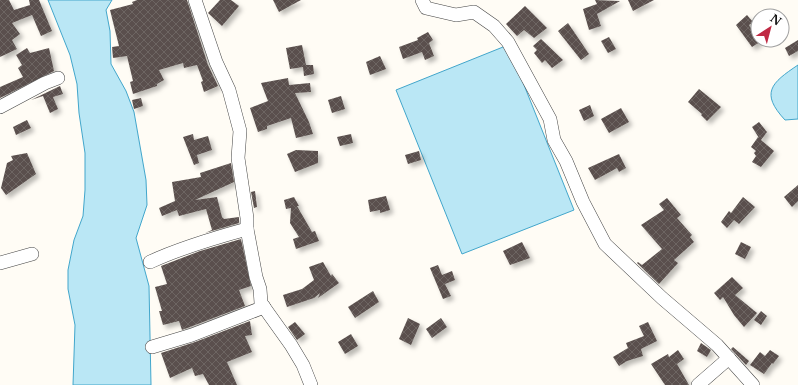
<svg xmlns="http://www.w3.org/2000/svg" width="798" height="385" font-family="'Libre Baskerville',serif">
	<defs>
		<pattern id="building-cross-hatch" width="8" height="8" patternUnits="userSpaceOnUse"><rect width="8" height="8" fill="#5a504d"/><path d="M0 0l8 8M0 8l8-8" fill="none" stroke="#6d6562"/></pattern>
		<filter id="shadow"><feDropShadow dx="3.5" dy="3.5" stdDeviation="2" flood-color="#0004"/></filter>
	</defs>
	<rect width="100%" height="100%" fill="#fffcf5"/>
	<g fill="#bae7f5" stroke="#42a6cb">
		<polygon points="48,0 112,0 106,10 110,31 111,64 126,91 134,112 146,180 147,205 136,238 149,286 151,385 73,385 75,325 68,289 68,270 74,240 83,216 85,190 85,153 79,113 77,84 70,55"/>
		<polygon points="508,45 574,210 462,254 396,90"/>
		<path d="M798,65V119L785,120C760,93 771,83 798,65Z"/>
	</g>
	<g fill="url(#building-cross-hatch)" filter="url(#shadow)">
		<polygon points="0,0 9,0 14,10 30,5 29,0 39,0 52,31 41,36 32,15 12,23 20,34 12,40 17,49 0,57"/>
		<polygon points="137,0 187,0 208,65 218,86 204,92 201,82 203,81 197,65 184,68 183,63 159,70 164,80 157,84 157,86 133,94 130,82 133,81 127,56 113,58 112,47 119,46 110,10 133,4 132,2"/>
		<polygon points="220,0 231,0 239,6 222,26 208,13"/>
		<polygon points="273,0 301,0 279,12"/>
		<polygon points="595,0 620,1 597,14 601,26 589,30 583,9 597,4"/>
		<polygon points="628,0 654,0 633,11"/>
		<polygon points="525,6 547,28 534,38 524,30 517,36 506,24"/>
		<polygon points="747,15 753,22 749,25 760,42 752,47 736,25"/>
		<polygon points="568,23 589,54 581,60 558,31"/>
		<polygon points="428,32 433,40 429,43 434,56 425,60 422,52 403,59 399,47 418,40 417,38"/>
		<polygon points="609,37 616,49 608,53 601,41"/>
		<polygon points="541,39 563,60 552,68 545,60 542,63 534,53 537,50 533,46"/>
		<polygon points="798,40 798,51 789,56 785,48"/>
		<polygon points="302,45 306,65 313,65 314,74 304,76 303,67 290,69 286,48"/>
		<polygon points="27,48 30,53 49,48 54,71 0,98 0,87 23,77 18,68 22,65 16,55"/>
		<polygon points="380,56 386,69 370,75 366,62"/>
		<polygon points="288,78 289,85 310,83 311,92 295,93 309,122 313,134 296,138 291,118 267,126 267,129 258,132 250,108 268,101 261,83"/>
		<polygon points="60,86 63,94 53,97 58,109 50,113 43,96 31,100"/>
		<polygon points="699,89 721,107 707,121 701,115 702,114 688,102"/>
		<polygon points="341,96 345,109 332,113 328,100"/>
		<polygon points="141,98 143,106 134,109 132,100"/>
		<polygon points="590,105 594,116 584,121 579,110"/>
		<polygon points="621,108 629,122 609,133 601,119"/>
		<polygon points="27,120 31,128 16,135 13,127"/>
		<polygon points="759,122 767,132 761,140 774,151 761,167 752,162 756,156 754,153 756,151 751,147 758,137 759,138 752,127"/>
		<polygon points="193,134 194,140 208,136 212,150 197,155 199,163 194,165 183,137"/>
		<polygon points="351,134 353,143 340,146 337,137"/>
		<polygon points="296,150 318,151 318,163 295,172 287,154"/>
		<polygon points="419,151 421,160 408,164 405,155"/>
		<polygon points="27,153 36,174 6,195 1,188 7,163 13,160 11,156"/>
		<polygon points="619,154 626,168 619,172 617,168 595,180 588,168"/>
		<polygon points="231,163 234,182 195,200 217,197 222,217 224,219 239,217 239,223 205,233 212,230 206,209 179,216 177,210 162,216 159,208 175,201 172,182 201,177 200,173"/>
		<polygon points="798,185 798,201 792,207 784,197"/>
		<polygon points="255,191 257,207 254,208 251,192"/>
		<polygon points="386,196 390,210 380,213 380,210 370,212 368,200"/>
		<polygon points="294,197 299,206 297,206 312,232 315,231 319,241 296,249 293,239 299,237 290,223 291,208 286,209 284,200"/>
		<polygon points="743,197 755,207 739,224 734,220 727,228 721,222 729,211 731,213"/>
		<polygon points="667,198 681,215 677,218 692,235 690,237 694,242 674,260 678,263 659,284 637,263 638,262 642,265 662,249 641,225 664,210 659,204"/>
		<polygon points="241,239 251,286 239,290 245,306 182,330 179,321 163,325 159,311 162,311 155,287 167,284 161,266 200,251"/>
		<polygon points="522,242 530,258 510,265 503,251"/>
		<polygon points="741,242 751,247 745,259 735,254"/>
		<polygon points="323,262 331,276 332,274 339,283 318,298 320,293 314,298 287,307 283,295 302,289 314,280 309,267"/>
		<polygon points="438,265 442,275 452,271 455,280 445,284 451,296 443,299 430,268"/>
		<polygon points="732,277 743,288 735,295 757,313 744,327 734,315 723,297 720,300 714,293"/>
		<polygon points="373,291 379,302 355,318 348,307"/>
		<polygon points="761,311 767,316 761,325 754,320"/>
		<polygon points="408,318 420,324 411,345 399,339"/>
		<polygon points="441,318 447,327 432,338 426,329"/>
		<polygon points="250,321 252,335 245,336 252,352 227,362 237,385 209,385 203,374 195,376 192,368 170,378 161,353 195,342"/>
		<polygon points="295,322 305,334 297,340 288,327"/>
		<polygon points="648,322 657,341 641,349 643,356 627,361 619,366 613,357 628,348 626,343 644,336 639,326"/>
		<polygon points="351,334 358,346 345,354 338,342"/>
		<polygon points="701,343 711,350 707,357 697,351"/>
		<polygon points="733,347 749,361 746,365 731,349"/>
		<polygon points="678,350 684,359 677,364 689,385 665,385 651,364 668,354 669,357"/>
		<polygon points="770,350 779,356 773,364 772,363 764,374 750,365 760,352 765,356"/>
	</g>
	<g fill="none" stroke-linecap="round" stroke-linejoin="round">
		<defs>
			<g id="minor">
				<polyline points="195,0 216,62 229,90 240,131 238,158 247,218 247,229 256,277 260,289 261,303 291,345 303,365 311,385"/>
				<polyline points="422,0 426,8 456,15 474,12 494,26 508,42 550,119 554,140 566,161 583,202 605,244 662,298 717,345 753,385"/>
				<polyline points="0,107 45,83 58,78"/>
				<path d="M150,262C180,248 214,238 247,229"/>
				<polyline points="0,263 32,254"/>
				<polyline points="152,347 192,335 264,307"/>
				<polyline points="698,385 729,358"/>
			</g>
		</defs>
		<use href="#minor" stroke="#444" stroke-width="14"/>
		<use href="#minor" stroke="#fff" stroke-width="13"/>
	</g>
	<g transform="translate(770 28) rotate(36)"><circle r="19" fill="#ffffff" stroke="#a0a0a0"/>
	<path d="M0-3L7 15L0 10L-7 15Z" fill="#c02a44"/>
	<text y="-6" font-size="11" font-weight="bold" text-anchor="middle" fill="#111111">N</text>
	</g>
</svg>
